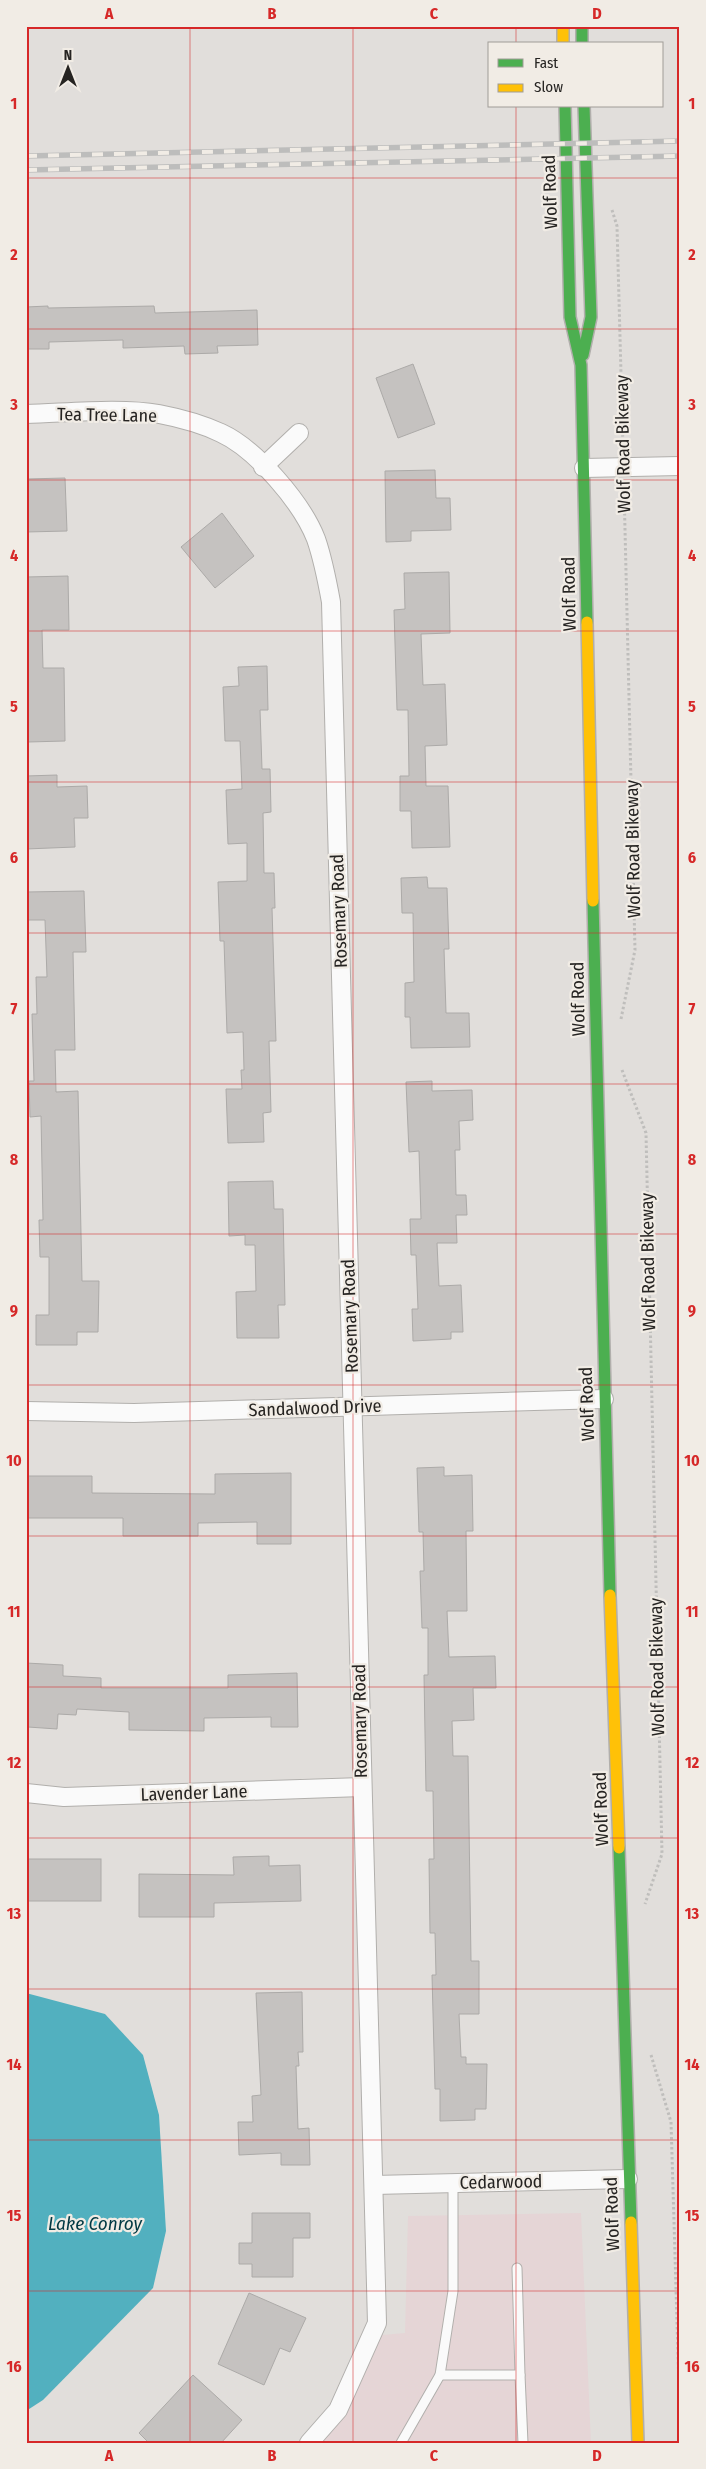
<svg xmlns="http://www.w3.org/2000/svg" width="706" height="2469" font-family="'Fira Sans Condensed',sans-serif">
	<rect width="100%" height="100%" fill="#e1dedb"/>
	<polygon fill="#e5d5d6" points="581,2213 591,2443 320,2443 346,2414 382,2335 405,2333 408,2216"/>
	<polygon fill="#52b0bf" points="26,1993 105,2014 143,2055 159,2115 166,2231 153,2288 43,2400 26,2411"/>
	<g fill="#c5c2c0" stroke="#acaaa8">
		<polygon points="48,306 48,308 154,306 155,313 257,310 258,345 217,346 218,353 185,354 184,346 123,348 123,340 49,342 49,349 26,349 26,307"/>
		<polygon points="413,364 435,424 398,438 376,378"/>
		<polygon points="435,470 436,498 450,498 451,530 411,531 411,541 386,542 385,471"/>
		<polygon points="65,478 67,531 26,532 26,479"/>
		<polygon points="222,513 254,556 215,588 181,547"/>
		<polygon points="449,572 450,633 421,634 423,685 445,684 447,745 425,746 426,786 448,786 450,847 412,848 411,811 400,811 400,776 409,776 408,710 397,710 394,610 405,609 404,573"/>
		<polygon points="68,576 69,630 42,630 43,668 64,668 65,741 28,742 26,577"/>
		<polygon points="267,666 268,710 260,710 262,769 270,769 271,812 263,813 264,873 274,873 275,908 272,908 276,1041 269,1041 271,1112 263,1113 264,1142 228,1143 226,1089 242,1089 241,1070 244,1070 243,1032 227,1033 224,941 220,941 218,882 247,881 247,843 228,844 226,790 242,789 240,741 225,741 223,687 239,686 238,667"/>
		<polygon points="57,775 57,787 87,786 88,818 74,818 75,847 26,849 26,776"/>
		<polygon points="427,877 428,888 447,888 449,949 444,949 446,1013 469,1013 470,1047 411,1048 410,1017 405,1017 405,983 414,982 413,913 402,913 401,878"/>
		<polygon points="84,891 86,952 73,952 75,1050 55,1050 56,1092 78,1091 82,1281 99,1281 98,1332 77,1332 77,1345 36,1345 36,1315 49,1315 49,1257 40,1257 39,1220 43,1220 41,1116 30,1117 29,1081 34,1081 32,1014 37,1014 36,977 47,977 45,920 26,920 26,892"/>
		<polygon points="432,1081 432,1091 472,1090 473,1120 459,1121 460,1150 455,1150 456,1195 466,1195 467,1215 456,1215 457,1243 437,1243 439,1286 461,1285 463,1332 451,1332 451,1339 413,1341 412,1309 418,1309 416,1255 411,1255 410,1219 421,1219 419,1151 409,1152 406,1082"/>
		<polygon points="273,1181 274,1209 283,1209 285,1305 278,1305 279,1338 237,1338 236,1292 256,1291 255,1245 245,1245 245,1235 229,1236 228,1182"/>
		<polygon points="444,1467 444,1476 472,1475 473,1531 466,1531 467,1611 447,1611 449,1657 495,1656 496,1688 473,1688 474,1720 452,1721 453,1756 468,1756 471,1961 479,1961 479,2014 459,2014 461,2057 466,2057 466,2064 487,2064 486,2109 475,2109 475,2120 440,2121 440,2089 435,2089 432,1975 436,1975 435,1933 430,1933 429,1859 434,1859 433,1791 426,1791 424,1675 428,1675 428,1628 422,1628 420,1571 424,1571 423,1532 419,1532 417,1468"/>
		<polygon points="291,1473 291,1544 257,1544 257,1522 198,1523 198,1536 123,1536 123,1518 26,1518 26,1476 92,1476 92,1493 215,1494 215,1474"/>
		<polygon points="26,1663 63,1665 63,1676 101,1678 101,1688 228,1688 228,1675 297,1673 298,1727 271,1727 271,1717 204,1718 204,1731 129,1730 129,1712 77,1709 76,1715 58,1714 57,1729 28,1727"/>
		<polygon points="269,1856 269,1866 300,1865 301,1901 214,1903 214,1917 139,1917 139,1874 234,1875 233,1857"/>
		<rect x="26" y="1859" width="75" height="42"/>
		<polygon points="302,1992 303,2052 298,2052 299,2066 296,2066 298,2129 309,2128 310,2165 281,2165 281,2153 239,2155 238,2122 253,2122 252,2096 261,2095 256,1993"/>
		<polygon points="252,2213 310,2213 310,2238 293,2238 293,2277 252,2277 252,2264 239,2264 239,2243 252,2243"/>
		<polygon points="249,2293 306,2318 290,2352 280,2348 264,2385 218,2364"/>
		<polygon points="193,2375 242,2420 221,2443 149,2443 139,2433"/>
	</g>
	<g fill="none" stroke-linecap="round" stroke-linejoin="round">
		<defs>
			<g id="lane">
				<polyline points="440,2375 520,2375 517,2268"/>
				<polyline points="520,2375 523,2443"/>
				<polyline points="401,2443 440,2375 453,2291 453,2183"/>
			</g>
			<g id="street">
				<path d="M26,414C66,413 120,407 159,414C180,418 202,424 221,433C256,449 302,503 316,539C323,559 327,580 331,602L377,2323L338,2410L309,2443"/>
				<polyline points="263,467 299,433"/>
				<polyline points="584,468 680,466"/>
				<polyline points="26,1411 134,1413 604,1399"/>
				<polyline points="26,1793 64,1797 362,1787"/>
				<polyline points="374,2185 628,2179"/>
			</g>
			<g id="fast">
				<polyline points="582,26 582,44"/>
				<polyline points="565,106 570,317 581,365 587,622"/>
				<polyline points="583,355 591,317 584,106"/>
				<polyline points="593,901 610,1595"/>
				<polyline points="619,1848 631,2222"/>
			</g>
			<g id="slow">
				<polyline points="563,26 563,44"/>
				<polyline points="587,622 593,901"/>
				<polyline points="610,1595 619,1848"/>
				<polyline points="631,2222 638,2443"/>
			</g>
		</defs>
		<use href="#lane" stroke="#b1afac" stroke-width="11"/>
		<use href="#street" stroke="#b1afac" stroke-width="20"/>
		<use href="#fast" stroke="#b1afac" stroke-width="14"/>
		<use href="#slow" stroke="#b1afac" stroke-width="14"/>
		<g stroke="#bfbebc" stroke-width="3" stroke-dasharray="2.5 2.5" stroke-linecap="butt">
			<polyline points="612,210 617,226 623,448"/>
			<polyline points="621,1019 635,950 624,487"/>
			<polyline points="622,1070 646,1133 662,1854 645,1904"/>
			<polyline points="651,2055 671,2122 680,2421"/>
		</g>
		<use href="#lane" stroke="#fafafa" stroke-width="9"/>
		<use href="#street" stroke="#fafafa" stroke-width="18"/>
		<use href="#fast" stroke="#4caf50" stroke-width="11"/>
		<use href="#slow" stroke="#ffc107" stroke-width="11"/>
		<defs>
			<g id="rail">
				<polyline points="26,156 680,141"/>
				<polyline points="26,170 680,156"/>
			</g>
		</defs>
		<use href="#rail" stroke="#bdbdbc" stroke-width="5.5"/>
		<use href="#rail" stroke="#f1ece5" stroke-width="4" stroke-dasharray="11" stroke-linecap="butt"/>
	</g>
	<path fill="none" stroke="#d62828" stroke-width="1" stroke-opacity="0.55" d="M190,26V2443M353,26V2443M516,26V44M516,106V2443M26,178H680M26,329H680M26,480H680M26,631H680M26,782H680M26,933H680M26,1084H680M26,1234H680M26,1385H680M26,1536H680M26,1687H680M26,1838H680M26,1989H680M26,2140H680M26,2291H680"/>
	<g text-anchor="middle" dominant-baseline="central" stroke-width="4.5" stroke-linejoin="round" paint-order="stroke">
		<g font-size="18" fill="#262422" stroke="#f1ece5">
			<text transform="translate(550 192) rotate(-92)">Wolf Road</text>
			<text transform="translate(107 415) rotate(1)">Tea Tree Lane</text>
			<text transform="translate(623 444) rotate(-91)">Wolf Road Bikeway</text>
			<text transform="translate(569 594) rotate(-91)">Wolf Road</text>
			<text transform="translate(633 849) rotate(-91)">Wolf Road Bikeway</text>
			<text transform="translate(339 911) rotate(-92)">Rosemary Road</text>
			<text transform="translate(578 999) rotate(-91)">Wolf Road</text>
			<text transform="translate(648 1262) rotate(-91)">Wolf Road Bikeway</text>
			<text transform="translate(350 1316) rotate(-92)">Rosemary Road</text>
			<text transform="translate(587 1404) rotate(-92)">Wolf Road</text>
			<text transform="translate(315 1408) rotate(-2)">Sandalwood Drive</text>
			<text transform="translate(657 1667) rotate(-91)">Wolf Road Bikeway</text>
			<text transform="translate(360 1721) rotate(-91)">Rosemary Road</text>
			<text transform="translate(194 1793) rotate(-2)">Lavender Lane</text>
			<text transform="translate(601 1809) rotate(-92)">Wolf Road</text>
			<text transform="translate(501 2182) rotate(-1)">Cedarwood</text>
			<text transform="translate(612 2214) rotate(-92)">Wolf Road</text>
		</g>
		<g font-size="19" font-style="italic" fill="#003943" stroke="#f1ece5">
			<text x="95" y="2223">Lake Conroy</text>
		</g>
	</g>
	<rect width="706" height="2469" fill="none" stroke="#f1ece5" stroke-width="55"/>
	<rect x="488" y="42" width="175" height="65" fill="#f1ece5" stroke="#a09c97"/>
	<rect x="498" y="59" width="25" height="8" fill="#4caf50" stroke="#a09c97"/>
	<text x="534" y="68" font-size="15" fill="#262422">Fast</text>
	<rect x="498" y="84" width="25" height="8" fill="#ffc107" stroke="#a09c97"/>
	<text x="534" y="92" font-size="15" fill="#262422">Slow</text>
	<g transform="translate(68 68)" stroke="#f1ece5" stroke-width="4" paint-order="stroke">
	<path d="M0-4L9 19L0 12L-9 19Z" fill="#262422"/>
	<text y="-8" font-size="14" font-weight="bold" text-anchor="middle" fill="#262422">N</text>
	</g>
	<rect x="28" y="28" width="650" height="2414" fill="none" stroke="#d62828" stroke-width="2"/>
	<g font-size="16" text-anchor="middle" font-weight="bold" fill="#d62828">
		<text x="109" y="19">A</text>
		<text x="272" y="19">B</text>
		<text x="434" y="19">C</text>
		<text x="597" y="19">D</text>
		<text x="14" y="109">1</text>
		<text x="692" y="109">1</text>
		<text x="14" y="260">2</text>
		<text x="692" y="260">2</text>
		<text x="14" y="410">3</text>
		<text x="692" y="410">3</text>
		<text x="14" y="561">4</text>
		<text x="692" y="561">4</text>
		<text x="14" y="712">5</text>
		<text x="692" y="712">5</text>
		<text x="14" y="863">6</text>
		<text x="692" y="863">6</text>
		<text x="14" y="1014">7</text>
		<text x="692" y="1014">7</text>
		<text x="14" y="1165">8</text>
		<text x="692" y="1165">8</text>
		<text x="14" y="1316">9</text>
		<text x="692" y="1316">9</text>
		<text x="14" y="1466">10</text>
		<text x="692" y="1466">10</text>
		<text x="14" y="1617">11</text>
		<text x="692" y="1617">11</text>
		<text x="14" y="1768">12</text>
		<text x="692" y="1768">12</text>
		<text x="14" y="1919">13</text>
		<text x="692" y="1919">13</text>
		<text x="14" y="2070">14</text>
		<text x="692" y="2070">14</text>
		<text x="14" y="2221">15</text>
		<text x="692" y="2221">15</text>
		<text x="14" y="2372">16</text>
		<text x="692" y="2372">16</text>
		<text x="109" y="2461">A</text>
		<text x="272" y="2461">B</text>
		<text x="434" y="2461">C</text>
		<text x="597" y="2461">D</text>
	</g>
</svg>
